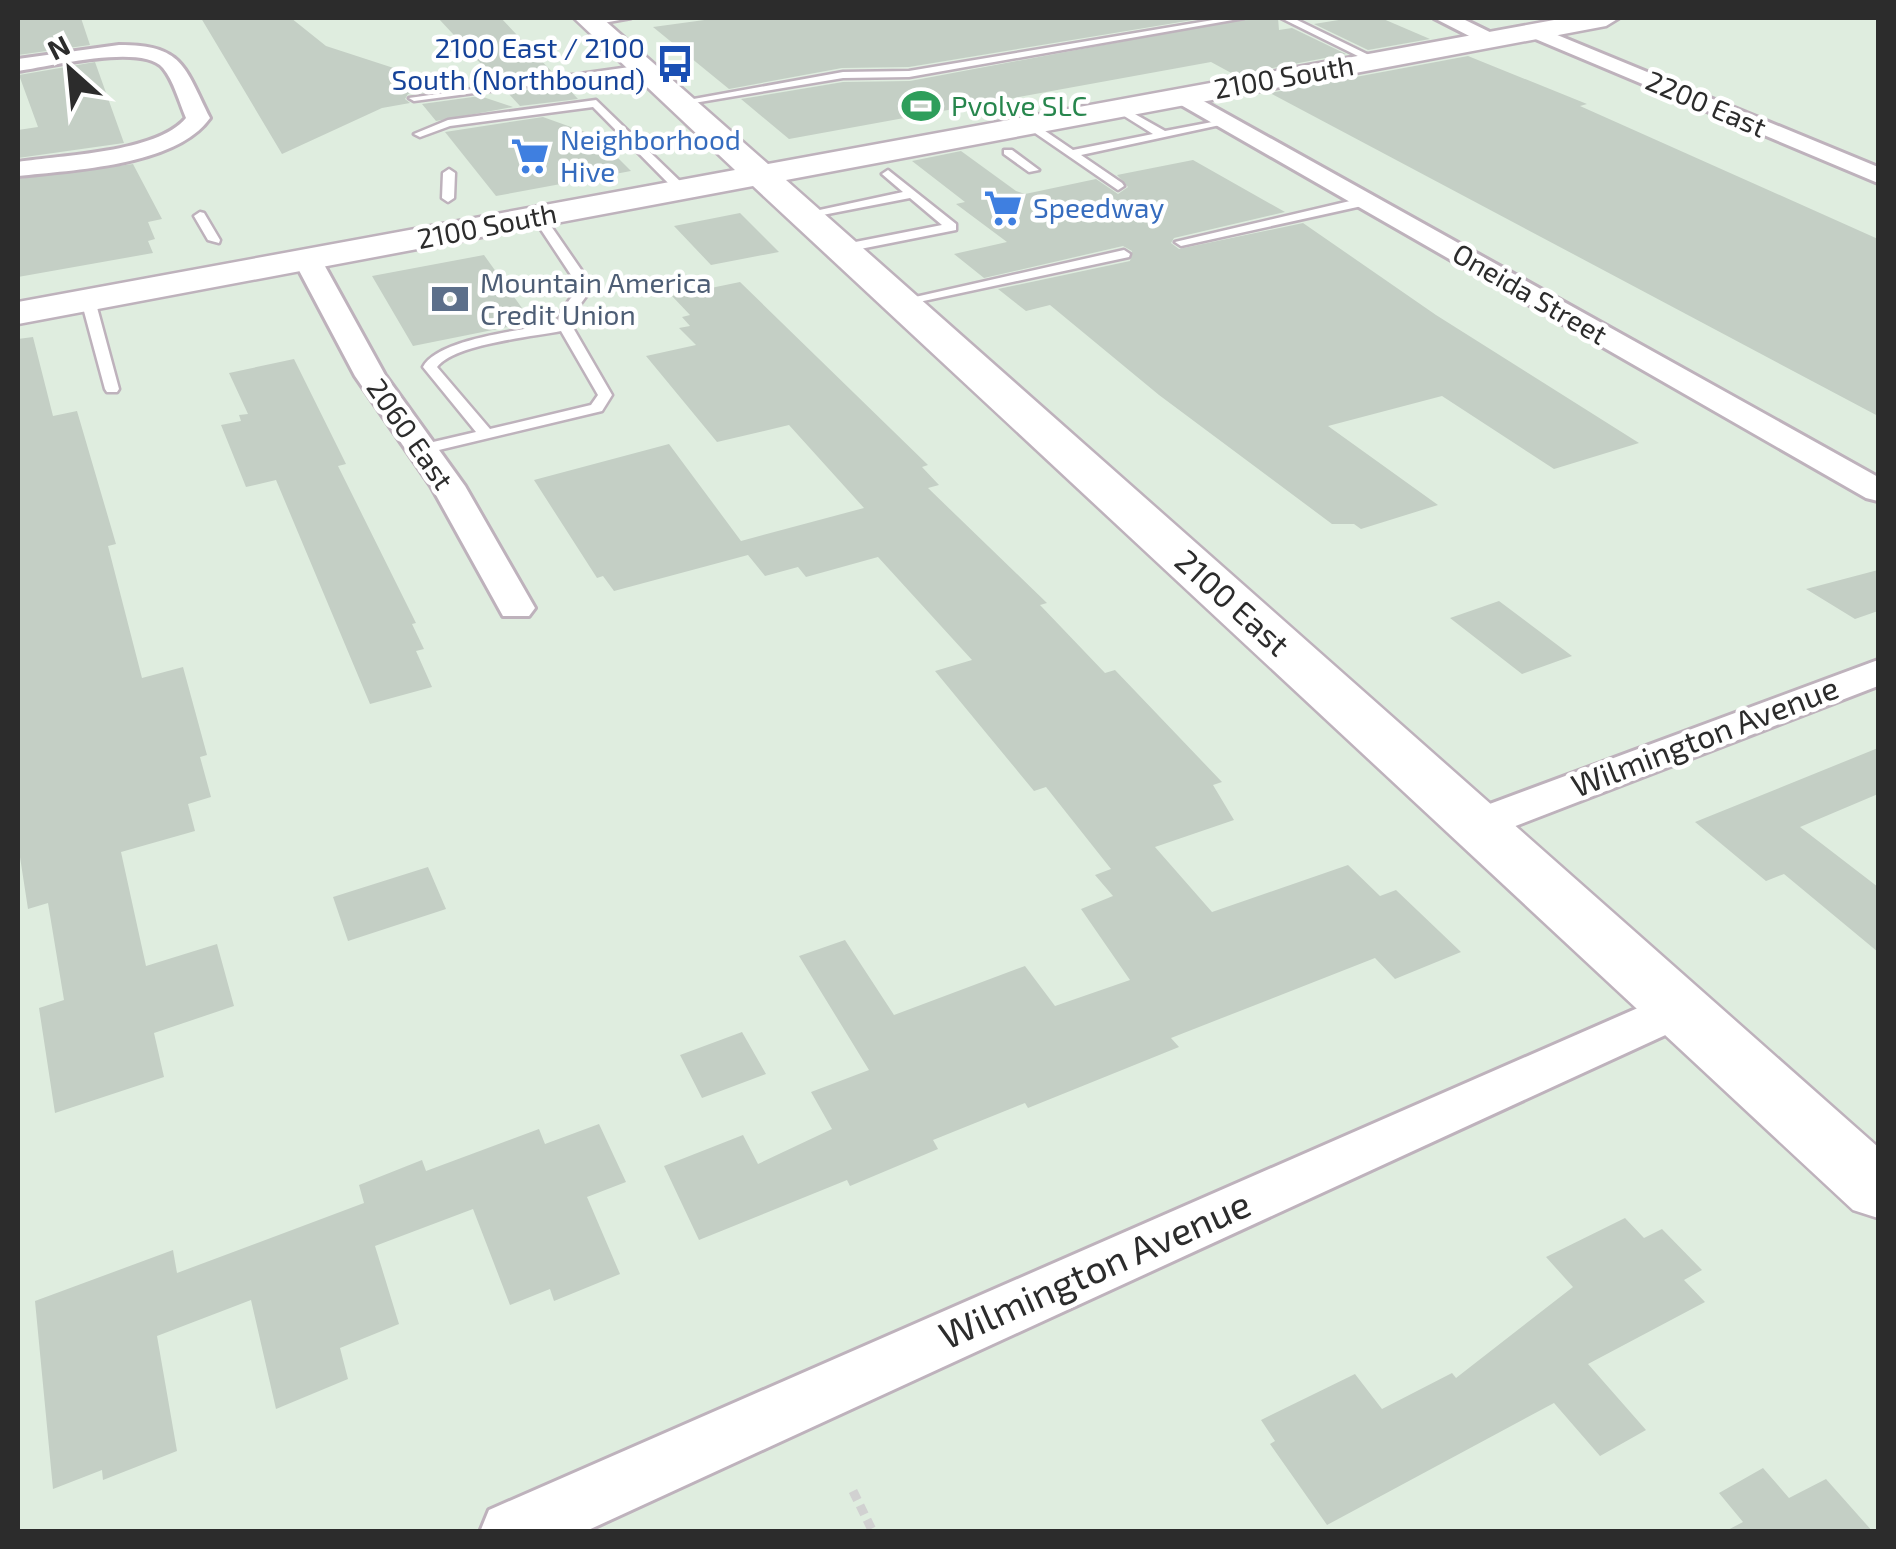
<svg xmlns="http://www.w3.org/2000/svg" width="1896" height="1549" font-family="'Exo 2',sans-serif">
  <rect width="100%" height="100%" fill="#dfeddf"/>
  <path fill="#c4cfc5" d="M18,18H81L90,45L18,55Z
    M201,18H291L326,46L455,88L408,94L405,99L410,103L382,108L282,154Z
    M438,18H501L554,74L498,82Z
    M719,18H1205L909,67L842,68L729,89L653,27Z
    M1248,18H1278L1279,30L1292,28L1346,54L1235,75L1211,62L789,139L741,99L843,82L910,81Z
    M1351,18H1381L1430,39L1368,50L1314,24Z
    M1468,56L1587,104L1580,106L1878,239V416L1270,93Z
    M95,62L124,143L18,158V130L38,127L19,75Z
    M565,85L578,99L520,106L507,92Z
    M480,96L513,107L436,121L422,104Z
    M543,117L596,136L631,171L496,196L445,132Z
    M961,151L1016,191L1025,194L1096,179L1118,194L1128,187L1117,175L1193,160L1285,212L1174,238L1171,243L1179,249L1303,223L1436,315L1639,443L1554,469L1442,396L1328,426L1438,505L1361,529L1354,524H1332L1159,395L1050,305L1026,311L998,289L1130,261L1132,251L1123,246L984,278L954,254L1007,242L956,204L965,202L912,161Z
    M133,164L162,219L148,222L155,239L148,241L153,253L18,277V179Z
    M740,213L779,252L711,265L674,226Z
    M484,255L532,322L413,346L372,276Z
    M740,282L928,465L922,467L939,485L928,488L1047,603L1040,605L1105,673L1115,670L1222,782L1213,785L1234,820L1155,847L1212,912L1348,865L1380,896L1396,890L1461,952L1395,979L1375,958L1171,1038L1179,1047L1028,1108L1025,1103L933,1140L938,1149L850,1186L847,1180L699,1240L664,1166L743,1135L758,1164L832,1129L811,1092L869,1070L799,956L845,940L894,1015L1025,966L1055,1006L1130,980L1081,909L1113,896L1095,875L1111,869L1046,787L1034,791L935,671L972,660L878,557L806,577L798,567L765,576L748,555L614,591L603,576L597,578L534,480L669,444L741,541L864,508L789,425L717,442L646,356L696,345L679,328L690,326L682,317L690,315L672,296Z
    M33,337L53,416L77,411L116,544L108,546L142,678L183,667L207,755L200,757L211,797L188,804L195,831L121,852L146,966L217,944L234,1006L154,1033L164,1077L55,1113L39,1008L64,1000L48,903L28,909L18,844V339Z
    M294,359L346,464L338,466L416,623L412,624L424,649L416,651L432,687L370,704L276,480L246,487L221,425L241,421L239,415L248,414L229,373Z
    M1878,570V611L1855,619L1806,589Z
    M1499,601L1572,656L1522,674L1450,618Z
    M1878,748V794L1800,827L1878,887V952L1784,874L1766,881L1695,822Z
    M428,867L446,909L348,941L333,897Z
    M742,1032L766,1074L702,1098L680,1055Z
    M599,1124L626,1182L587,1197L620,1274L554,1301L550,1289L510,1305L473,1209L375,1246L399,1324L340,1348L348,1379L276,1409L251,1300L157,1336L177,1451L103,1480L102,1470L53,1489L35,1301L173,1250L177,1273L364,1203L359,1185L422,1160L426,1171L539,1129L545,1144Z
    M1625,1218L1644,1238L1662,1229L1702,1270L1684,1280L1705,1302L1588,1364L1646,1430L1600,1456L1554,1403L1327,1525L1270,1444L1275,1441L1261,1420L1355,1374L1382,1409L1452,1373L1456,1378L1573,1287L1546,1257Z
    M1763,1468L1789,1498L1826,1479L1873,1532H1724L1743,1522L1719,1493Z"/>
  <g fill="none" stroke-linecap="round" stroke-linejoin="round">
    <g stroke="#beb2bc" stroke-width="5">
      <path id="lane" d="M605,18H631L592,25L587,22Z
        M1225,18H1244L909,77L843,78L682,105L677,102L843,72L909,71Z
        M1281,18H1293L1379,60L1370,62Z
        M644,65L649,68L648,70L414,101L409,98Z
        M596,100L685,186V192H677L593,107L450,126L420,137L414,134L448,120Z
        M1117,104L1165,131L1228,119L1234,122L1081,155L1122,183L1124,186L1118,190L1022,124L1032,122L1073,150L1153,134L1113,109L1112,107Z
        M1004,150H1012L1039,170L1029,172L1004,154Z
        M449,169L455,173L454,198L448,202L442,198L443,173Z
        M888,170L956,224V230L845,252L839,248L840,245L942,225L910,198L807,218L801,214L903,192L882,174Z
        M1367,197L1373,201L1371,204L1181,246L1175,242Z
        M200,212L204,213L220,240L219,243L208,240L194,216Z
        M538,212L542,213L593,287L573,314L572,326L612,395L602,411L422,454L416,452V446L476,432L423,367C438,338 526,330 558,323L559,314L579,287L532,216ZM561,331L598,395L591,405L490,429L437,367C455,344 531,337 561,331Z
        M1124,250L1130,254L1129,257L900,306L893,302Z
        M83,297L95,300L119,389L117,392H107L105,389L81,300Z"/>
    </g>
    <g stroke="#beb2bc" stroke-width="6">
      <path id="street" d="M1434,18H1461L1502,38L1499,43H1483Z
        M1533,25L1878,167V183L1526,35L1522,31Z
        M119,45C183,45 184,66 210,118C176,166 73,170 18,176V162C61,155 157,153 186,118C179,102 174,81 163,68C142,43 48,67 18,71V59Z
        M1182,89L1878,477V501L1866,498L1174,101L1171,96Z
        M307,251L321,259L385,375L465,486L535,608L529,616H503L431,486L355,376L293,259Z
        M1878,660V686L1492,835L1476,840L1460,835L1454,825L1460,815Z
        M1679,990L1696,995L1704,1008L1696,1021L584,1532H480L489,1510Z"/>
    </g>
    <g stroke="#beb2bc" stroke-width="5">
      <path id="secondary" d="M574,18H602L768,164L1565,18H1619L1606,26L786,180L1878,1147V1218L1853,1210L753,186L18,324V302L735,170Z"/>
    </g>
    <path stroke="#d1d1d1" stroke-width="9" stroke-dasharray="10 6" stroke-linecap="butt" d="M853,1491L873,1532"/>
    <use href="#lane" fill="#fff" fill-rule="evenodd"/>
    <use href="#street" fill="#fff" fill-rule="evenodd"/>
    <use href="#secondary" fill="#fff" fill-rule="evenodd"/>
  </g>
  <defs>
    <g id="bus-bare" transform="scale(3)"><path d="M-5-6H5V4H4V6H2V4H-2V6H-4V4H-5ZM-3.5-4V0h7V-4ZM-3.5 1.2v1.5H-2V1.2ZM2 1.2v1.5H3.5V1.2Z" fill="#1a4fb4" stroke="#fff" stroke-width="2.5" paint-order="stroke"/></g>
    <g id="stadium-bare" transform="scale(3)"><path d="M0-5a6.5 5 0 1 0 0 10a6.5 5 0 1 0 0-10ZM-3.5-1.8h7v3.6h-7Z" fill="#2e9e5b" stroke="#fff" stroke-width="2.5" paint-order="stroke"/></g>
    <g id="supermarket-bare" transform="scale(3)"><path d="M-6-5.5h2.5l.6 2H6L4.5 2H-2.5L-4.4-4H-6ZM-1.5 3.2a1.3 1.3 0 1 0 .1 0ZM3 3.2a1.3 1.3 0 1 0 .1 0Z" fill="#3f7fe0" stroke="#fff" stroke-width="2.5" paint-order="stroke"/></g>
    <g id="bank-bare" transform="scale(3)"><path d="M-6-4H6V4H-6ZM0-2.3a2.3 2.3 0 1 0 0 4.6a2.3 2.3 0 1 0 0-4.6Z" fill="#5c6f8a" stroke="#fff" stroke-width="2.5" paint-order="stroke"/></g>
  </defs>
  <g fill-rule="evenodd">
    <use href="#bus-bare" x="675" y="64"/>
    <use href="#stadium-bare" x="921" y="106"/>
    <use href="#supermarket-bare" x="530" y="156"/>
    <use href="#supermarket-bare" x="1003" y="208"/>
    <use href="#bank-bare" x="450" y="299"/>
  </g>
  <g text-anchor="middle" stroke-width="9" stroke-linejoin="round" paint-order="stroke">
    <g font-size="28" fill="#164399" stroke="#fff" text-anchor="end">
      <text x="645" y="58">2100 East / 2100<tspan x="645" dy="32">South (Northbound)</tspan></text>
    </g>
    <g font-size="28" fill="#2c2c2c" stroke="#fff">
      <text transform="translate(1284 77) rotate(-10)" y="10">2100 South</text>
      <text transform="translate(1706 104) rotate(23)" y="10">2200 East</text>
      <text transform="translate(487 226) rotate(-11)" y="10">2100 South</text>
      <text transform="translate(1530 294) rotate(30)" y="10">Oneida Street</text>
      <text transform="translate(410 434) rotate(55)" y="10">2060 East</text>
    </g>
    <g font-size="28" fill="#27864d" stroke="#fff" text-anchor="start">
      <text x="951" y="116">Pvolve SLC</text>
    </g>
    <g font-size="28" fill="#366cbe" stroke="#fff" text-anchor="start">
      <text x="560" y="150">Neighborhood<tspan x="560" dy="32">Hive</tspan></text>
      <text x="1033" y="218">Speedway</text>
    </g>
    <g font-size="28" fill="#4e5e75" stroke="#fff" text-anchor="start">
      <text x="480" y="293">Mountain America<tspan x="480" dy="32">Credit Union</tspan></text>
    </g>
    <g font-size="32" fill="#2c2c2c" stroke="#fff">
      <text transform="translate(1232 603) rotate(42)" y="11">2100 East</text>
      <text transform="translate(1705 737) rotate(-21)" y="11">Wilmington Avenue</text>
    </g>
    <g font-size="38" fill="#2c2c2c" stroke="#fff">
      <text transform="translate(1095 1270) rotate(-24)" y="13">Wilmington Avenue</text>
    </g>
  </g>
  <rect width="1896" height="1549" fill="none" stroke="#2c2c2c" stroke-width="40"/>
  <g transform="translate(70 70) rotate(333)" stroke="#ffffff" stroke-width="8" paint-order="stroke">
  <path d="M0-8L18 38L0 25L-18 38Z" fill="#2c2c2c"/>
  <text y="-15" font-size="28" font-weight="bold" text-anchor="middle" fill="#2c2c2c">N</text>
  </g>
</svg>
